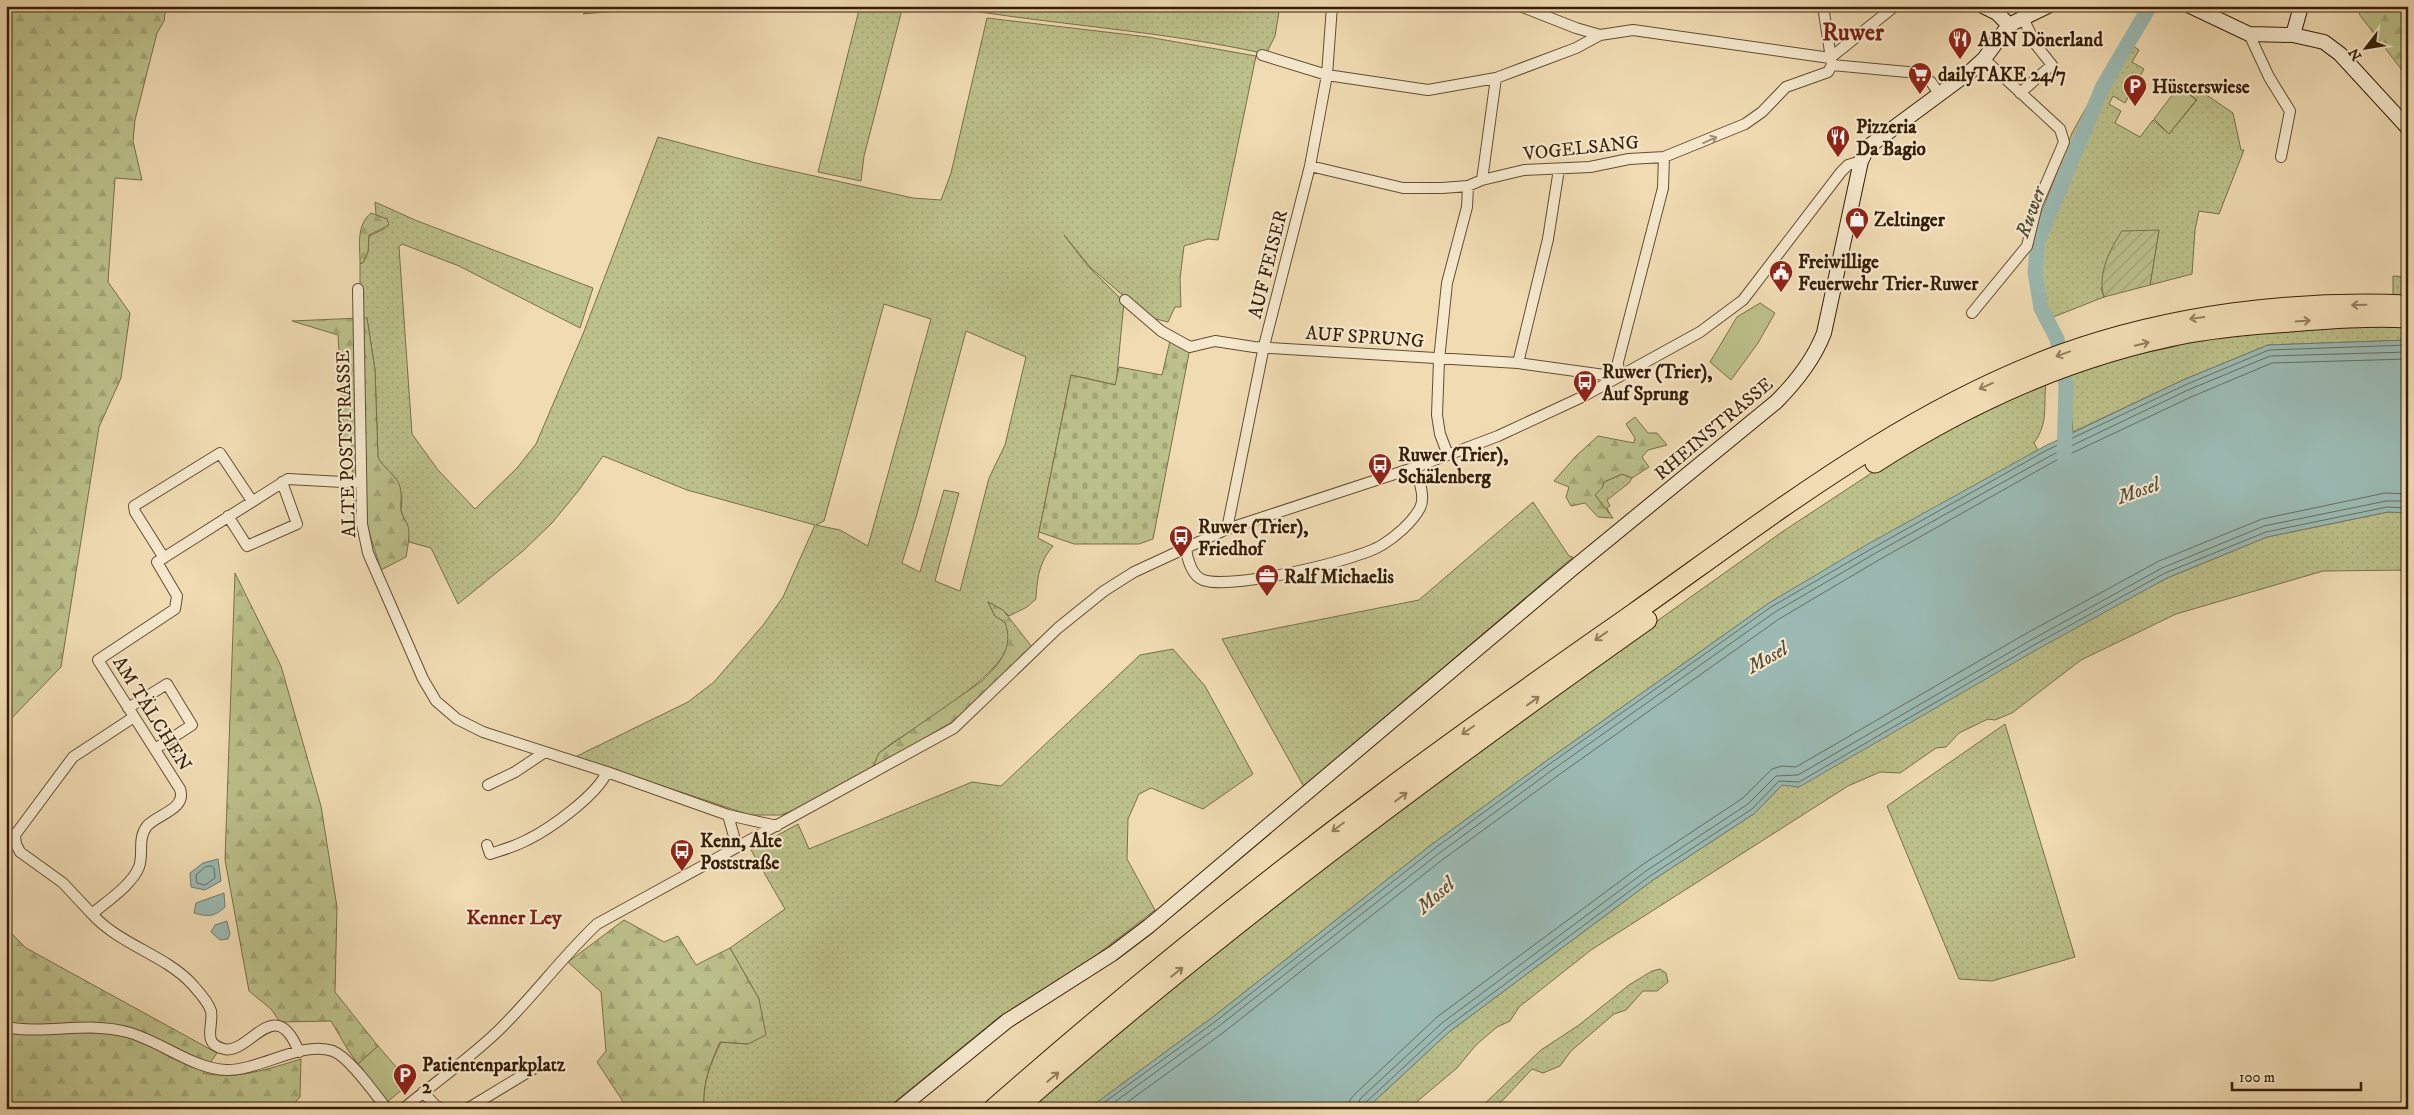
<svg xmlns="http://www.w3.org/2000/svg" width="2414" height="1115" font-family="'IM FELL DW Pica',serif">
  <defs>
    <pattern id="grass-dots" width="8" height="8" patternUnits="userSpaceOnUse" patternTransform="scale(1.25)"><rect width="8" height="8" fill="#bcc08a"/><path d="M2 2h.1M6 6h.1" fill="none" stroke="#a2a576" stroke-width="1.8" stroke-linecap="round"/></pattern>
    <pattern id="forest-firs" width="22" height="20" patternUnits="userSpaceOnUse" patternTransform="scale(1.25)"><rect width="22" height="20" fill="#bcc08a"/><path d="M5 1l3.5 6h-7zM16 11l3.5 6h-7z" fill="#a2a576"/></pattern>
    <pattern id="cemetery-stones" width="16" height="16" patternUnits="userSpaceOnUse" patternTransform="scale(1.25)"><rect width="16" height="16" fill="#bcc08a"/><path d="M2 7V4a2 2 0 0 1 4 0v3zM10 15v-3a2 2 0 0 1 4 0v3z" fill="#a2a576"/></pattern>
    <pattern id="garden-furrows" width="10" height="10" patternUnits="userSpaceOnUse" patternTransform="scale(1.25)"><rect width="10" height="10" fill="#bcc08a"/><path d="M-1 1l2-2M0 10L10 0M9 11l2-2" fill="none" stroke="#a2a576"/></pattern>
  </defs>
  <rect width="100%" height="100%" fill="#f0dbb2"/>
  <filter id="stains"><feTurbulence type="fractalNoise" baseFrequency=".004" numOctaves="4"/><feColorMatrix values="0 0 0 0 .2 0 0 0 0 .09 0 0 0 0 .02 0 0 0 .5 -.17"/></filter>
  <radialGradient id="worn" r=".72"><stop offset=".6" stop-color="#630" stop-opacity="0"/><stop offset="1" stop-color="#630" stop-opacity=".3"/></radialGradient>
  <path fill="url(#grass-dots)" stroke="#796f48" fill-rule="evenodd" d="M598,6H676L583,14Z
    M860,6H903L864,156L861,181L818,172Z
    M943,6H1280L1275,36L1266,54C1160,30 1051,25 943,6Z
    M987,18L1148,37L1256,56L1218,240L1208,239L1184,246L1180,279L1181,307H1175L1168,322L1156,319L1154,322L1091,268L1064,235L1087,265L1124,302L1116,385L1071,375L1039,532L1038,538L1053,546C1039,562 1037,579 1036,599L1027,607L1009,616L1003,610L988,602L995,616L1005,622C1007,626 1009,632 1010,637C1010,672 916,726 888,746L879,753L872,769L802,807L781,815H750L575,757L688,702L714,682L764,624L783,597L815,525L687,490L603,456L579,490L552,523L523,551L458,604L431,548L409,542L407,524L401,512L402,496L389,471L381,465L378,457L375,370L367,319L360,318V263H363L368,252L369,236L384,229L387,219L376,215L375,202L415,220L593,288L580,328L459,266L402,244L399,247L412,434L438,470L475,509L517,468L536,444L583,334L658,137L756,163L913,198L941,200L951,173ZM884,304L931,319L868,546L840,530L816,525L824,521ZM966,331L1026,357L1005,445L989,478L960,591L935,581L959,493L944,490L920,572L902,563L917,514Z
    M2124,40L2139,50L2132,62L2144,69L2125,103L2113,96L2109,104L2121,111L2115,123L2140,137L2153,120L2169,134L2197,100L2182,88L2186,81L2233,113L2241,150H2244L2219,214L2199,211L2195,230L2192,274L2150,285L2159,230L2101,288L2104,297L2043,321L2033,298L2031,272L2041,214L2072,133Z
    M2393,276L2408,277V297H2393Z
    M2408,325V340L2268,345L2183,380L2073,432L2068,375L2100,362L2173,347L2192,340L2255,331Z
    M2046,383C2043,407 2049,422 2034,443L2038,450L1769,603L1549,759L1431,845L1213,1017L1088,1109H1024L1292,887L1615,651L1782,532L1908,449Z
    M1622,474L1632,478L1629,483L1607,500L1610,506L1607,508L1611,516L1595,495L1602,488L1604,482Z
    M1533,502L1569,556L1573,557L1304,787L1222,639L1419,600Z
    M2388,512L2408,513V570L2323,571L2176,614L2081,660L2012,713L1995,720L1988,719L1959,733L1946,747L1936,748L1900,773L1880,772L1848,786L1591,950L1519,1007L1510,1021L1497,1027L1476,1045L1457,1068L1408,1109H1366L1449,1032L1653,880L1755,813L1782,785L2167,578L2267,537Z
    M1173,649L1205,686L1253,774L1203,809L1151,788L1139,794L1128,819L1127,859L1155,910L1082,966L999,1017L886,1109H704C702,1084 710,1064 721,1042L748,1044L759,999L730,948L785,909L751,850L798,824L809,849L972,782L1001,786L1140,655Z
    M2005,724L2075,957L1992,981L1959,979L1887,806Z
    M1660,969L1666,973L1668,982L1657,991H1643L1626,1010L1614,1014L1571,1051L1560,1066L1543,1073L1532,1069L1504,1099L1491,1109H1479L1541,1050L1579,1025L1629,985L1652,971Z"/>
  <path fill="url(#forest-firs)" stroke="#796f48" d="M6,6H166L164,21L157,33L135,120L133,141L142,180L115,178L108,282L130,313L121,378L99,427L61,667L6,724Z
    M2361,6H2408V78L2359,14Z
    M371,213L387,219L389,225L369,235L368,252L363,263H360C360,244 356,226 371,213Z
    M360,318H367L375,370L378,457C383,468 394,473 399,484C403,494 400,502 401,511C402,516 406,521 408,526C410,536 408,546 406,557L381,570L365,519L354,513L351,441L344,440L338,335L292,321Z
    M1635,417L1648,433H1657L1667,445L1648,450L1642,457L1649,467L1632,478L1622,474L1604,482L1602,488L1595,495L1613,518L1598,517L1585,503L1571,506L1566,497L1569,487L1554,481L1576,456L1598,436L1634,443L1635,438L1626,424Z
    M235,573L281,666L321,806L337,907L335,992L378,1046L358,1064L348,1050L331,1021L280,1022L271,1009L249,991L225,860Z
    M988,602L1003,610L1032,647L957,719L872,769L879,753L982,681C1000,663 1014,648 1005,622L995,616Z
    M624,920L664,942L678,936L696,965L730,948L759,999L766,1035L748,1044L720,1042C710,1064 702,1084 704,1109H628L597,1062L606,1051L601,992L568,962Z
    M6,928L26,948L217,1053L203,1073C238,1080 268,1069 301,1059L300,1097L289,1109H6Z"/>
  <path fill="url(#cemetery-stones)" stroke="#796f48" d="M1170,341L1190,348L1153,539L1139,544H1074L1039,532L1071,375L1115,385L1119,367L1162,375Z"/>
  <path fill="#bcc08a" stroke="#796f48" d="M2179,86L2196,100L2169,134L2154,119Z
    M1760,303L1775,313L1758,343L1731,380L1710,362L1737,317Z
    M378,1046L410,1083L386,1103L361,1073L364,1070L358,1064Z"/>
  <path fill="url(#garden-furrows)" stroke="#796f48" d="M2159,230L2150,285L2104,297C2097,274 2110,249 2122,231Z"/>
  <path fill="#9bbab3" stroke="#737c6e" d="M2408,340V513L2388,512L2267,537L2167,578L2036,650L1799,787L1782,785L1755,813L1653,880L1449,1032L1366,1109H1088L1213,1017L1431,845L1549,759L1769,603L1868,544L2045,446L2183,380L2268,345Z
    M218,859L221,881L205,890L191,887L190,873L203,863Z
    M224,893L225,907C214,917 208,917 194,913L196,903Z
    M227,921L230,934L228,939L220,940L211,932L215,925Z"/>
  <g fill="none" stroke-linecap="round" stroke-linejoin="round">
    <path stroke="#686c5d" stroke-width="1" d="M212,866L214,868L215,878L205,885L197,883L196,875L205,867Z
      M1095,1109L1216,1021L1434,849L1551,763L1771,607L1871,549L2047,450L2185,385L2269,350L2408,345
      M1105,1109L1219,1026L1438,854L1555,768L1775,612L1874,554L2050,456L2188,390L2270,356L2408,352
      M1118,1109L1224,1032L1442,860L1560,774L1779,619L1877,561L2053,462L2191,397L2272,363L2408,359
      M1349,1109L1350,1100L1355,1094L1437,1017L1642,865L1743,798L1772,769L1782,766L1796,767L2027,633L2159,561L2262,519L2385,493L2408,494
      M1357,1109L1360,1099L1442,1023L1646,871L1748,804L1776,776L1798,775L2031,640L2162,568L2264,526L2386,501H2408
      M1363,1109L1365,1103L1446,1028L1650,876L1752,809L1779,781L1799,782L2034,645L2165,573L2266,532L2387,507L2408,508"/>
    <path stroke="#9bbab3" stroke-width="15" d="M2064,457L2066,384L2057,339L2041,308L2035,272L2038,240L2103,86L2150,6"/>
    <g stroke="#644d32" stroke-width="12">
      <path id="street" d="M1520,6L1576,28L1600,35
        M1823,6L1832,65L1918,73L1931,82L1940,95
        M2249,34L2269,77L2290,111L2281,157
        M1262,55L1327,75L1428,90L1496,78L1576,48L1600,35L1633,30L1830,58
        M1830,58L1895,6
        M2020,93L2052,65L2036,45L2023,18
        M1310,166L1403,188H1442L1468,186L1482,180L1524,170L1590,167L1629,159L1664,157L1745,124L1762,112L1786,87L1828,72L1832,65
        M1482,180L1496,78
        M358,289L362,524L368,553L423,679L436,701L457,719L483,732L607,772L728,815L777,826
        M1125,300L1161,331L1190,347L1215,341L1254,347L1518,363L1619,377L1618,362L1663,188L1664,157
        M1972,313L2027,246L2037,205L2064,142L2060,129L1984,59
        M1518,363L1548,239L1559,169
        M1448,455L1440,434L1437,415L1439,360L1447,283L1467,207L1468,186
        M228,516L247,546L297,524L282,482
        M1227,529L1264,346L1310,166L1327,75L1332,6
        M1186,548C1187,559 1192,576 1203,580C1231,590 1356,561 1382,545C1395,537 1412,523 1420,508C1426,497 1418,479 1416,467
        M164,558L135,512L134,506L220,453L252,501
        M128,708L167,684L192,725L155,749
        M488,785L515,772L545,752
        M728,815L737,847
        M487,845L490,854C502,850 516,846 527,840C550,829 597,795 607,772
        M92,914L63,883L20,852L16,844L15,835L73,757L134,717
        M6,1027C46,1035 87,1021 127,1032C159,1040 193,1069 226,1070C259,1071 302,1040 333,1051C350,1058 375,1094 387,1109
        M299,1052C275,991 250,1055 224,1049C201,1044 214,1025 211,1011C208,1001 198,991 191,983C163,954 120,945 92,914C107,901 131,886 139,867C144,853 137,839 147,826C158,814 187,809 180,789L98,660L175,609L177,596L157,562L288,479L361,483
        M423,1092L435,1105L443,1109
        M403,1109C434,1083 469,1059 498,1031C533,997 562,957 597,924L954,728L1058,628L1104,591L1134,572L1227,529L1416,467L1498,436L1582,397L1700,332L1743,300L1841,172L1848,165L1861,161
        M467,1109L533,1069"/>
    </g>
    <g stroke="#361e07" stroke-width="16">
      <path id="secondary" d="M1983,6L1997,13L2009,25
        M2190,6L2249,34L2293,35L2324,42L2340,54L2408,128
        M2293,35L2301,6
        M899,1109L1007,1021L1112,954L1149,926L1572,569L1776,402C1796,382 1814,359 1824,333L1861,161L1868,147L1972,70L1984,59L2009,25L2048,6"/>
    </g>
    <g stroke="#361e07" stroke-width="21">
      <path id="highway" d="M1875,463C1971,401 2077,354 2189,333C2222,327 2257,324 2290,322C2329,319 2369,316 2408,318
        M993,1109C1119,998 1249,893 1383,793C1465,731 1550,672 1634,613C1770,517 1904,411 2062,354C2171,315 2292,300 2408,305
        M1016,1109C1216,933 1429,774 1647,620"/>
    </g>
    <use href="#street" stroke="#f5e8cd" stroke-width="10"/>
    <use href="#secondary" stroke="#f5e8cd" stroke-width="14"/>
    <use href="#highway" stroke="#f0dbb2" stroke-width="19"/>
  </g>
  <defs><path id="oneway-shaft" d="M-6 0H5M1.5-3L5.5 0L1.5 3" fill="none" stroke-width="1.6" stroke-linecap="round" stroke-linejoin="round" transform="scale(1.25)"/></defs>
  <use stroke="#9f8d74" href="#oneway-shaft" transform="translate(1710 140) rotate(-24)"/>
  <g stroke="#937c5c">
    <use href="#oneway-shaft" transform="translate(2359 305) rotate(179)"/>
    <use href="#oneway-shaft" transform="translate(2197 318) rotate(172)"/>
    <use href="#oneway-shaft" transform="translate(2303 321) rotate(-4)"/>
    <use href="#oneway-shaft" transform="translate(2142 344) rotate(-14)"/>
    <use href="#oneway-shaft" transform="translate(2063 354) rotate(160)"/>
    <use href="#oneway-shaft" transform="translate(1986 386) rotate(156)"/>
    <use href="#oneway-shaft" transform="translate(1601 636) rotate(145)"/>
    <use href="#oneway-shaft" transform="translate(1533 701) rotate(-36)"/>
    <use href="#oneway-shaft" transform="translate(1468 730) rotate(145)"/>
    <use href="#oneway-shaft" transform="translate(1401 797) rotate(-37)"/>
    <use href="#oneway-shaft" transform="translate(1338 827) rotate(143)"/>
    <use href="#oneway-shaft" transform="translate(1177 972) rotate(-39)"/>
    <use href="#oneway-shaft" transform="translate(1053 1077) rotate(-40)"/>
  </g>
  <defs>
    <g id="restaurant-pin" transform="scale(1.25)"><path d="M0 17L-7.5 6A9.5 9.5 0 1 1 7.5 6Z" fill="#8f2418" stroke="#f5e8cd"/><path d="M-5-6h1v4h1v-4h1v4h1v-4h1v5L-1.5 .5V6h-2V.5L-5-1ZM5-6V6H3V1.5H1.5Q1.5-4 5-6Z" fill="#fff"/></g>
    <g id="supermarket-pin" transform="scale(1.25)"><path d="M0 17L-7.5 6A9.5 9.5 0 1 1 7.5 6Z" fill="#8f2418" stroke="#f5e8cd"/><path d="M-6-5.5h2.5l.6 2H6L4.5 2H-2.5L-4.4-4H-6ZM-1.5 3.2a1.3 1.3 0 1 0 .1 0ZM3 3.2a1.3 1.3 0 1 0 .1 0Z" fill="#fff"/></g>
    <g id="parking-pin" transform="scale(1.25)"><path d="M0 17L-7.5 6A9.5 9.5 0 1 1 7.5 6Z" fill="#8f2418" stroke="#f5e8cd"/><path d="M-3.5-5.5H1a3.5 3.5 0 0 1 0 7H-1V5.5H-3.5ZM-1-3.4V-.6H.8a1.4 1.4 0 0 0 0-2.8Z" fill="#fff"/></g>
    <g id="shop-pin" transform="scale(1.25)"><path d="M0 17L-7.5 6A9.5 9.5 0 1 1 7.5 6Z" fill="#8f2418" stroke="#f5e8cd"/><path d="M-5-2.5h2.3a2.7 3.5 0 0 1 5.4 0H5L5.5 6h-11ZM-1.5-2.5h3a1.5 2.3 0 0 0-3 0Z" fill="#fff"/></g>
    <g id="civic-pin" transform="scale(1.25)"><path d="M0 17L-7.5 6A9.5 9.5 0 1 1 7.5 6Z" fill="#8f2418" stroke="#f5e8cd"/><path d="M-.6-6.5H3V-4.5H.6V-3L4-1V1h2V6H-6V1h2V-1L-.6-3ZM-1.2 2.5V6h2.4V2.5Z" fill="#fff"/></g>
    <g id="bus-pin" transform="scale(1.25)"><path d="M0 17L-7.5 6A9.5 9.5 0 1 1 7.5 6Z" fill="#8f2418" stroke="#f5e8cd"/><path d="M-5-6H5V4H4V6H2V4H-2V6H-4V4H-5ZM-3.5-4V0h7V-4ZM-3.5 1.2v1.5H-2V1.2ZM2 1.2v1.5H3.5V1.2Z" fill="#fff"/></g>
    <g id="office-pin" transform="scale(1.25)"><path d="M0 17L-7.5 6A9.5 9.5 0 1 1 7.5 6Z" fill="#8f2418" stroke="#f5e8cd"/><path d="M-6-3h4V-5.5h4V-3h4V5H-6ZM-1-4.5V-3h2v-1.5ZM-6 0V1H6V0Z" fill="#fff"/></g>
  </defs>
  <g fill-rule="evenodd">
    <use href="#restaurant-pin" x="1960" y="39"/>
    <use href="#supermarket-pin" x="1920" y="74"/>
    <use href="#parking-pin" x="2135" y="86"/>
    <use href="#restaurant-pin" x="1838" y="137"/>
    <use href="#shop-pin" x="1857" y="219"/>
    <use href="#civic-pin" x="1781" y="272"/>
    <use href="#bus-pin" x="1585" y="382"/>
    <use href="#bus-pin" x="1380" y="465"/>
    <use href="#bus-pin" x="1181" y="537"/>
    <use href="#office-pin" x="1267" y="576"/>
    <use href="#bus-pin" x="682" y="851"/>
    <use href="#parking-pin" x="405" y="1075"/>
  </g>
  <g text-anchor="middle" stroke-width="4.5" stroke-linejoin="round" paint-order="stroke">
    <g font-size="19" font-weight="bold" fill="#361e07" stroke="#f5e8cd" text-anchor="start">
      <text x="1978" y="46">ABN Dönerland</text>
      <text x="1938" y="81">dailyTAKE 24/7</text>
      <text x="2152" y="93">Hüsterswiese</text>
      <text x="1856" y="133">Pizzeria<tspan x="1856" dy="22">Da Bagio</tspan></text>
      <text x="1874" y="226">Zeltinger</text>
      <text x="1798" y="268">Freiwillige<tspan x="1798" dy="22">Feuerwehr Trier-Ruwer</tspan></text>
      <text x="1602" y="378">Ruwer (Trier),<tspan x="1602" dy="22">Auf Sprung</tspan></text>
      <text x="1398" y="461">Ruwer (Trier),<tspan x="1398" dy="22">Schälenberg</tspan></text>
      <text x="1198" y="533">Ruwer (Trier),<tspan x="1198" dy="22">Friedhof</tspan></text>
      <text x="1284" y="583">Ralf Michaelis</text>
      <text x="700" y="847">Kenn, Alte<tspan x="700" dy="22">Poststraße</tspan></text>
      <text x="422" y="1071">Patientenparkplatz<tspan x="422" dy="22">2</tspan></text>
    </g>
    <g font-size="19" fill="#361e07" stroke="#f5e8cd">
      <text transform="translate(1581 147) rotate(-6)" y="7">VOGELSANG</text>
      <text transform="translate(1267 264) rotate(-76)" y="7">AUF FEISER</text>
      <text transform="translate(1365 336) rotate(4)" y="7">AUF SPRUNG</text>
      <text transform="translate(1713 428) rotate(-40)" y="7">RHEINSTRASSE</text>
      <text transform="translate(345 444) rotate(-92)" y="7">ALTE POSTSTRASSE</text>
      <text transform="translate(153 713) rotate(58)" y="7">AM TÄLCHEN</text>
    </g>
    <g font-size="20" font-style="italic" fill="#544d3b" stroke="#f5e8cd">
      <text transform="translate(2030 212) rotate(-70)" y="7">Ruwer</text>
      <text transform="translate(2138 490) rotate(-20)" y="7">Mosel</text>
      <text transform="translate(1767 657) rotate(-30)" y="7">Mosel</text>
      <text transform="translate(1435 895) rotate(-42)" y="7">Mosel</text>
    </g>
    <g font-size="20" font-weight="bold" fill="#7a1f14" stroke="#f5e8cd">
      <text x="514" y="924">Kenner Ley</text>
    </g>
    <g font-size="24" font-weight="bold" fill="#7a1f14" stroke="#f5e8cd">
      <text x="1853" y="40">Ruwer</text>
    </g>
  </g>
  <rect width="2414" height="1115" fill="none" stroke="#f0dbb2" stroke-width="25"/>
  <rect x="8" y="8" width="2399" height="1100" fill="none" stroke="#361e07" stroke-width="2.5"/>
  <rect x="12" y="12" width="2389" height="1090" fill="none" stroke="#361e07"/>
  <g transform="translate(2366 48) rotate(239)" stroke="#f5e8cd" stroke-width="4" paint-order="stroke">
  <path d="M0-4L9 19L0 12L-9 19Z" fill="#361e07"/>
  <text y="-8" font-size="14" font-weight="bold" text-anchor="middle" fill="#361e07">N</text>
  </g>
  <path d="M2232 1082v8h129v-8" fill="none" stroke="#361e07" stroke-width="2.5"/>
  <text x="2239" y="1082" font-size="15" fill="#361e07" stroke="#f5e8cd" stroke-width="4" paint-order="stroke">100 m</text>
  <rect width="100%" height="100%" filter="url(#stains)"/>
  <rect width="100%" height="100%" fill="url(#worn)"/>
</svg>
